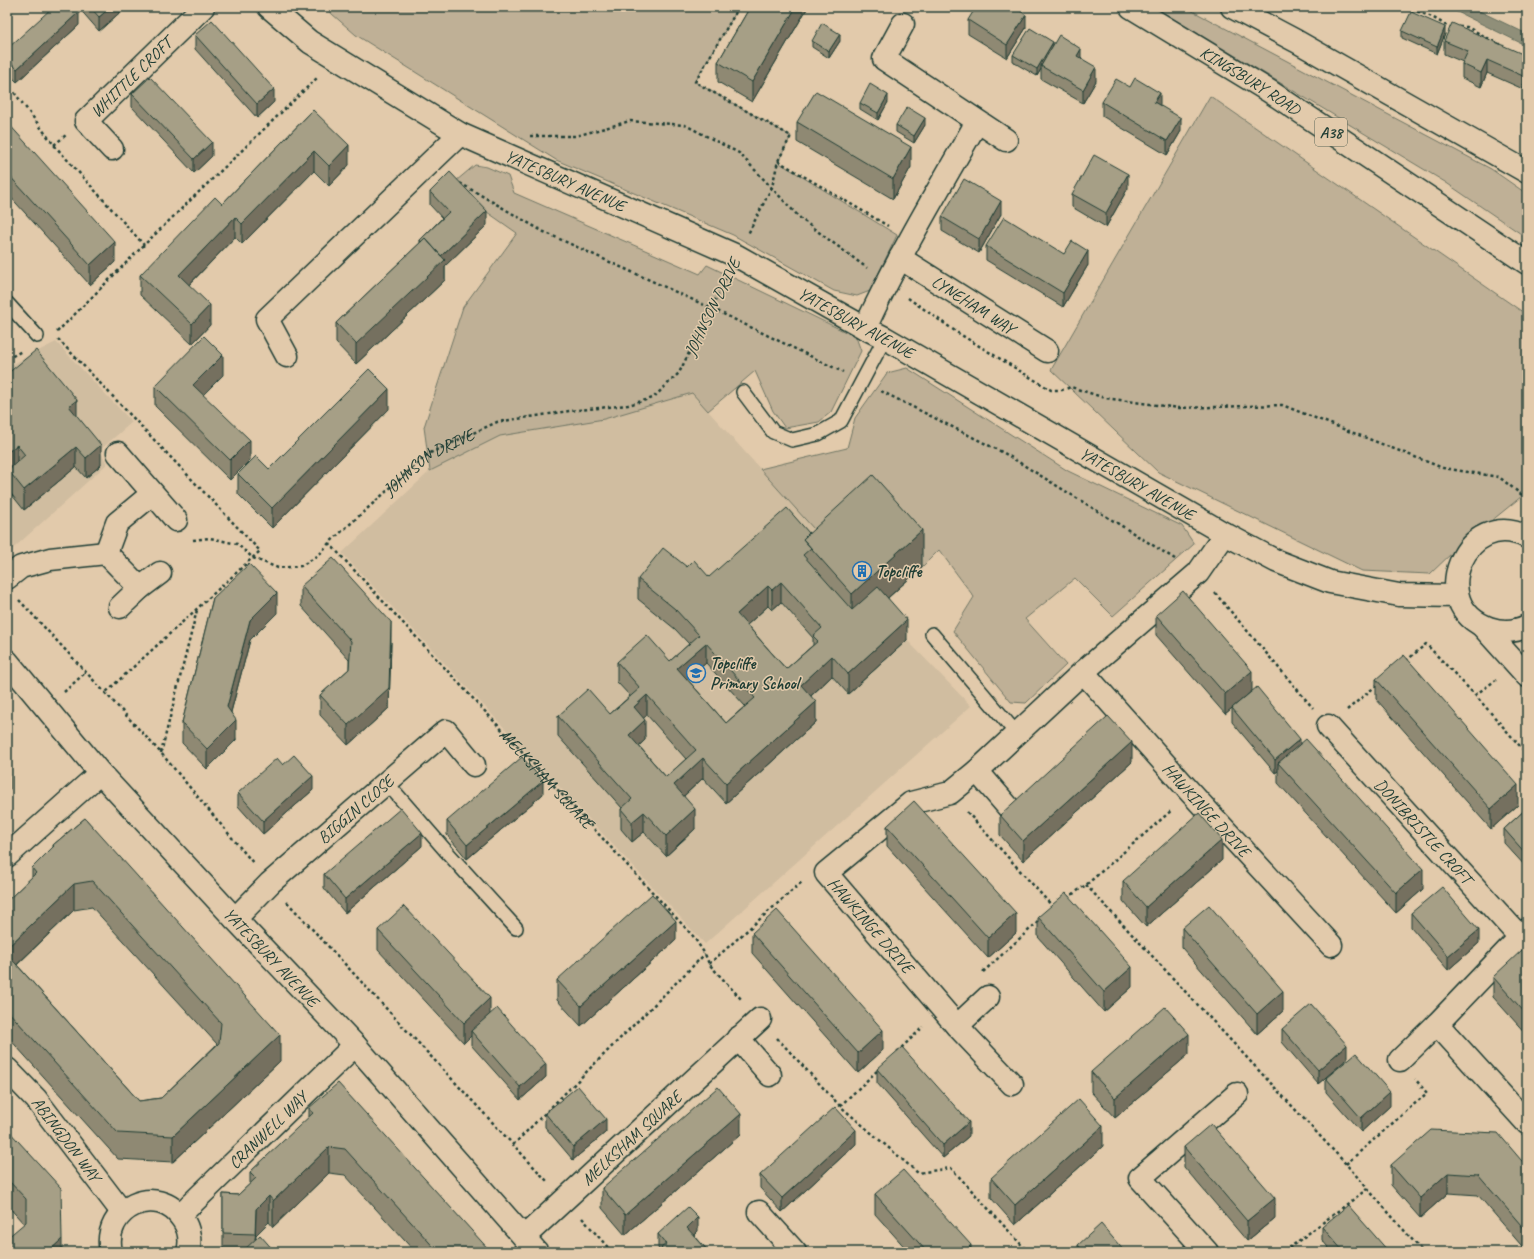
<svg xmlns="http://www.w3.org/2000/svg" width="1534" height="1259" font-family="Caveat,sans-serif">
  <rect width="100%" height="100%" fill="#e2caab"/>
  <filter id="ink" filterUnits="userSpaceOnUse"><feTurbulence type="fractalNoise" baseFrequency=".025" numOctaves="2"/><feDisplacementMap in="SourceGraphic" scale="8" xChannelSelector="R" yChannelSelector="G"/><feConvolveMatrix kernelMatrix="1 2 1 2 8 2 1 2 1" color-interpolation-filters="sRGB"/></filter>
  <g filter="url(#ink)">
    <path fill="#d0bda0" d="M56,342L132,422L100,450L107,464L7,554V367Z
      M692,393L832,549L878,607L907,640L971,706L705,944L342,553L430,471L500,436L604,419Z"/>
    <path fill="#bfb096" stroke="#6f7665" d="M324,7H739L695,82L791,136L778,162L897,235L870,291L857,296L834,291L733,235L556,160L356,35Z
      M1154,7H1185L1491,169L1527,194V238L1445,182Z
      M1210,96L1527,315V492L1453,552L1430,574L1362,571L1158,472L1051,370Z
      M475,165L487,167L508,176L514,193L700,274L707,265L856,337L861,351L831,412L819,422L785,428L773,411L755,371L708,411L692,393L604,419L500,436L430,471L424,427L463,307L517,233L450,186Z
      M907,368L1068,471L1182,526L1194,544L1113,616L1075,578L1025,619L1066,665L1026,703L1011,702L953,631L974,597L939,550L922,567L873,512L832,549L760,469L847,448L855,418L887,373Z"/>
    <path fill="#908f79" stroke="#636e5d" d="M1447,7H1471L1527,34V46Z"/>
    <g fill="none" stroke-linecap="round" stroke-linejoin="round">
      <g stroke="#1f3d34" stroke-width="16">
        <path id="service" d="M7,303L37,336
          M743,392L773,432L792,440L818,434L841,421L885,338
          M932,634L1017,734
          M386,782L446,851L516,928"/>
      </g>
      <g stroke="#1f3d34" stroke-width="25">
        <g id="minor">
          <path d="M903,24L884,59L1006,140"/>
          <path id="s3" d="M112,149L86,121L203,7"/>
          <path id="s4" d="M900,258L1047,351"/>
          <path d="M865,328C898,257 938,190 977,122"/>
          <path d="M287,356L267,319L460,134"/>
          <path d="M118,453L176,520"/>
          <path d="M7,578L21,567L50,559L106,553"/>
          <path d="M140,588L106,553L117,523L152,494"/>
          <path d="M120,607L140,588L160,573"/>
          <path id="s5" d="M1083,672L1191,793L1331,945"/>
          <path id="s6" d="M1328,726L1519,936"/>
          <path d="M977,771L1009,808"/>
          <path d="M7,856L100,773"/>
          <path id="s7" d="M235,919L270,883L446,731L474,765"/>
          <path d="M1527,930L1437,1024L1527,1123"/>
          <path d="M957,1026L988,997"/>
          <path d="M738,1038L770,1075"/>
          <path d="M1400,1060L1437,1024"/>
          <path id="s8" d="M7,1069L36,1099L122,1212"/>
          <path d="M1012,1084L957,1026L826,873L911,803L950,793L977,771L1083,672L1198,573L1225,534"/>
          <path d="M759,1212L795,1252"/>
          <path id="s9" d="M180,1215L355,1045"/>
          <path id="s10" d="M524,1237L760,1019"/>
          <path d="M111,1252C101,1208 158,1181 183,1220C189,1229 191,1241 188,1252"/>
          <path d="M1207,1252L1140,1178L1237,1094"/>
        </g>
      </g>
      <g stroke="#1f3d34" stroke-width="25">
        <g id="tertiary">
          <path id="s11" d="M269,7L310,42L460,134L737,256L865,328L885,338L1225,534L1276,561L1330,582L1399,595L1457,596"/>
          <path d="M1527,537C1466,506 1424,605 1489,628C1501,632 1515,632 1527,626"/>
          <path d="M1482,626L1527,676"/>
          <path id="s12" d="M7,661L100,773L235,919L355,1045L537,1252"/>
        </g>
      </g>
      <g stroke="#1f3d34" stroke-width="25">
        <g id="trunk">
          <path id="s13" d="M1131,7L1269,91L1527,263"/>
          <path d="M1232,7L1296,41L1527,172"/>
        </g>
      </g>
      <g stroke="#1f3d34" stroke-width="2.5" stroke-dasharray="3 3" stroke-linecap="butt">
        <path d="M739,7L695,82L791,136L778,161L772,187L748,234"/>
        <path d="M1406,7L1432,17L1449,27H1452"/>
        <path d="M1459,27H1467L1503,46"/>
        <path d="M7,83L54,145L144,245"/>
        <path d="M530,136H576L630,121L685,125L739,153L801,219L867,268"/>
        <path d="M54,145L66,135"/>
        <path d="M778,161L888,226"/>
        <path d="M460,183L544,232L711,308L843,372"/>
        <path d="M908,298L958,333L1051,390H1062L1071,387L1105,398L1179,408L1282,405L1443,468L1499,477L1527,499"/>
        <path d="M57,332L144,245L318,77"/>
        <path d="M58,339L260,551L105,693"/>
        <path d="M7,359L22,351"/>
        <path d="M881,391L1004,453L1175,559"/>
        <path id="s1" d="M193,540L210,538L237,544L253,558L278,568L301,566L319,555L329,543L428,454L497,422L569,411L628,405L653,398L679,373L726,278"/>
        <path id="s2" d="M329,543L693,936L705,954L709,964L742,1000"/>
        <path d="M1215,593L1313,708"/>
        <path d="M19,600L161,753L254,864"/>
        <path d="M1406,661L1426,644L1475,695L1527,754"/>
        <path d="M64,692L86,672"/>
        <path d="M1475,695L1496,680"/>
        <path d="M1347,710L1377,685"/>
        <path d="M161,753L197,610"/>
        <path d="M967,812L1053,907"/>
        <path d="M1086,885L1346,1164L1423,1252"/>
        <path d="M1067,898L1086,885L1172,810"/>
        <path d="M287,902L547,1181"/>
        <path d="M709,964L803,881"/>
        <path d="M983,972L1040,920"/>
        <path d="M777,1038L840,1106L918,1173L951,1168L1028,1252"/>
        <path d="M897,1052L923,1027"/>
        <path d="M840,1106L879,1069"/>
        <path d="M513,1145L705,954"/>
        <path d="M1346,1164L1427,1093L1415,1079"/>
        <path d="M582,1218L612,1252"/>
        <path d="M1284,1252L1367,1189"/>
      </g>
      <use href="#service" stroke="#e2caab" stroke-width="13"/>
      <use href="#minor" stroke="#e2caab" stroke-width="22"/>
      <use href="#tertiary" stroke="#e2caab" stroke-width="22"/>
      <use href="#trunk" stroke="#e2caab" stroke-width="22"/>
    </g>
    <path fill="#8f8973" stroke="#1f3d34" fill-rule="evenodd" d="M78,7H126L99,31Z
      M750,7H808L752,102L718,82V62Z
      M968,20L1026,28L1007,58L968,34Z
      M79,25L17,82L7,72V49Z
      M1402,31L1445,34L1437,54L1402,38Z
      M195,35L274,102L257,118L195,49Z
      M812,41H840L829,58L812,47Z
      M1444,41L1527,56L1523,89L1487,73L1481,87L1462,78V64L1463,62L1444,54Z
      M1053,45L1081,58L1096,81L1083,103L1041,79V69L1037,76L1013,62V55Z
      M132,94L212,156L194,173L132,107Z
      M888,102L878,120L860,109V103Z
      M1102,102L1160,105L1181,131L1167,155L1102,116Z
      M313,110L349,165L329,186L314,171L242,244L235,237L189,285L210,325L192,344L140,295V275L222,204Z
      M7,122L115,262L90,285L7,193Z
      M797,122L911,167L893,199L797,142Z
      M896,125H925L914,143L896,132Z
      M1128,188L1106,227L1072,207V194Z
      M430,192L487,225L445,266V280L356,364L336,343V323L420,243V240L442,218L430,205Z
      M1001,214L979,253L942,231V217Z
      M986,246L1064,254L1088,265L1063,307L986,260Z
      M7,374L77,417L101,465L86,478L76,467L24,510L8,490V472L7,471Z
      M223,375L203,395L250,460L230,480L155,406V386Z
      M389,409L272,528L238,494V474L269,469Z
      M809,533L922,567L888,598L907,640L848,694L832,676L811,696L816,722L726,803L703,778L684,796L695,829L666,856L644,832L632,842L621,829V809L622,808L558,736V716L610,714L630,696L617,682V662L670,661L689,644L675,629L638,599V579L687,567L709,577ZM781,602L813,638V645L786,669L747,625L768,606L772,610ZM706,663L745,706L726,723L687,679ZM647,715L686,759L666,777L639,746L645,740L643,718Z
      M301,586L391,642L389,708L348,745L320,715V695L349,669V660L301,606Z
      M213,598L277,613L250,640L231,712L236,740L207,769L182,743V723Z
      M1156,615L1252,691L1237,704L1300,744L1423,889L1396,913L1278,783V771L1275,773L1232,722V708L1225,714L1156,635Z
      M1376,679L1518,805L1491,829L1376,699Z
      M1132,762L1023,861L1000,835V815Z
      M283,765L313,790L263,834L238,806V793Z
      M543,794L467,859L447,835V821Z
      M1527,808V868L1504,843V829Z
      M85,818L280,1061L173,1162L118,1159L7,1036V901L32,877V868L53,847V845ZM92,907L217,1044L161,1098L139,1101L17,965L74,910Z
      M887,826L1016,933L988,958L887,846Z
      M422,846L345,913L324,888V874Z
      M1222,860L1146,927L1123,901V881Z
      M1411,913L1479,943L1448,970L1411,927Z
      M1038,917L1132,987L1104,1012L1038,937Z
      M1182,928L1283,1011L1257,1034L1182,948Z
      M378,930L490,1014L546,1077L520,1100L471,1045V1036L464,1043L378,950Z
      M752,933L883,1050L858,1073L752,953Z
      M676,940L581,1026L557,1000V980Z
      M1527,955V1035L1493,997V977Z
      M1282,1029L1347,1059L1318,1084L1282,1042Z
      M1189,1054L1115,1118L1091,1092V1072Z
      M877,1069L969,1136L943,1158L877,1083Z
      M1326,1078L1390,1106L1361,1132L1326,1092Z
      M309,1108L491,1252H415L345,1175L329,1173L273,1227L269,1222L256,1235L255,1239L275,1252H223V1194L238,1195L250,1184V1172L309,1118Z
      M545,1113L606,1132L573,1160L545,1127Z
      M7,1129L62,1252L24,1224L7,1205Z
      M741,1134L625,1235L602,1208V1188Z
      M856,1144L782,1212L760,1188V1175Z
      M1103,1146L1015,1225L991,1198V1178Z
      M1184,1147L1275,1218L1247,1241L1184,1167Z
      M1391,1165L1527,1167V1252L1478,1195L1448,1193L1420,1218L1391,1185Z
      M875,1194L971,1252H909L875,1214Z
      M1322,1227L1389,1252H1332L1322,1240Z
      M698,1231L694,1235L709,1252H661L658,1248V1234Z
      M1078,1245L1125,1252H1078Z"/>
    <path fill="#746f5e" stroke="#1f3d34" d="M111,7H126L99,31V17Z
      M796,7H808L752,102V82Z
      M79,12V25L17,82V69Z
      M1026,15V28L1007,58V45Z
      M1445,27V34L1437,54V47Z
      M840,34V41L829,58V51Z
      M1053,42V49L1041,66V69L1037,76V69Z
      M1081,49V62L1077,56Z
      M1487,60V73L1481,87V73Z
      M1096,67V81L1083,103V90Z
      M1527,67V80L1523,89V76Z
      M274,89V102L257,118V104Z
      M1160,93V106L1154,102Z
      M888,95V102L878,120V113Z
      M925,118V125L914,143V136Z
      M1181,118V131L1167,155V141Z
      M212,142V156L194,173V159Z
      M349,145V165L329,186V166Z
      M911,147V167L893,199V179Z
      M314,151V171L242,244V224Z
      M1128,174V188L1106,227V213Z
      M1001,201V214L979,253V239Z
      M487,211V225L445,266V280L356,364V344L438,259Z
      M235,217V237L179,295V275Z
      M115,242V262L90,285V265Z
      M1088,251V265L1063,307V293Z
      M210,305V325L192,344V324Z
      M223,355V375L193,405V385Z
      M389,389V409L272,528V508Z
      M77,400V420L69,406Z
      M250,440V460L230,480V460Z
      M17,445V465L8,470V452Z
      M101,445V465L86,478V458Z
      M76,447V467L24,510V490Z
      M922,530V567L852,630V594Z
      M781,582V602L772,610V590Z
      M768,586V606L737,634V614Z
      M277,593V613L250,640L227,727V707L250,620Z
      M907,620V640L848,694V674Z
      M391,622V642L389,708L348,745V725Z
      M706,643V663L677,688V668Z
      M832,656V676L801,705V685Z
      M1252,671V691L1225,714V694Z
      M647,695V715L634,727V707Z
      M816,702V722L726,803V783Z
      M236,720V740L207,769V749Z
      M645,720V740L629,755V735Z
      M1300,739V753L1278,763V771L1275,773V760Z
      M1132,742V762L1023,861V841Z
      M703,758V778L674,805V785Z
      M10,763V789L7,792V766Z
      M313,776V790L263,834V821Z
      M543,781V794L467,859V845Z
      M1518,785V805L1491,829V809Z
      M695,809V829L666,856V836Z
      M644,812V832L632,842V822Z
      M422,833V846L345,913V899Z
      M1222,840V860L1146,927V907Z
      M1423,869V889L1396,913V893Z
      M74,884V910L9,972L7,954L9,946Z
      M1016,913V933L988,958V938Z
      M676,921V940L581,1026V1006Z
      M1479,930V943L1448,970V956Z
      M1132,967V987L1104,1012V992Z
      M1283,991V1011L1257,1034V1014Z
      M490,998V1018L471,1031V1036L464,1043V1023Z
      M883,1030V1050L858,1073V1053Z
      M1189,1034V1054L1115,1118V1098Z
      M280,1035V1061L173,1162V1136Z
      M1347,1045V1059L1318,1084V1070Z
      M546,1064V1077L520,1100V1087Z
      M1390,1092V1106L1361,1132V1118Z
      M741,1114V1134L625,1235V1215Z
      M606,1119V1132L573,1160V1147Z
      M969,1122V1136L943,1158V1145Z
      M1103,1126V1146L1015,1225V1205Z
      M856,1130V1144L782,1212V1198Z
      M329,1147V1173L273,1227V1201Z
      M1448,1173V1193L1420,1218V1198Z
      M269,1196V1222L256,1235L255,1252L256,1209Z
      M1275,1198V1218L1247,1241V1221Z
      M698,1217V1231L687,1241V1228Z
      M62,1239V1252H48Z
      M971,1245V1252H964Z"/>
    <path fill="#a69f86" stroke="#1f3d34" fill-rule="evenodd" d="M53,7H75L79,12L17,69L7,58V49Z
      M90,7H111L99,17Z
      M750,7H796L752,82L718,62Z
      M976,7H996L1002,11L1004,7H1014L1026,15L1007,45L968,20Z
      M1411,12L1445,27L1437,47L1402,31Z
      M212,20L274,89L257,104L195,35Z
      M822,23L840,34L829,51L812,41Z
      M1452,23L1527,56V67L1523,76L1487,60L1481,73L1462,64L1468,51L1444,41Z
      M1030,28L1053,42L1037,69L1013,55Z
      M1059,35L1081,49L1077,56L1096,67L1083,90L1041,66Z
      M150,77L212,142L194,159L132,94Z
      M1135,78L1160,93L1154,102L1181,118L1167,141L1102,102L1116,79L1130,87Z
      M870,84L888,95L878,113L860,103Z
      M816,91L911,147L893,179L797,122Z
      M907,107L925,118L914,136L896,125Z
      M313,110L349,145L329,166L314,151L242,224L235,217L179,275L210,305L192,324L140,275L215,197L222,204Z
      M7,122L115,242L90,265L7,173Z
      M1094,155L1128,174L1106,213L1072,194Z
      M450,172L487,211L441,256L425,238L421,242L420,240L449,212L430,192Z
      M964,179L1001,201L979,239L942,217Z
      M1004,217L1064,254L1072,241L1088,251L1063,293L986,246Z
      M425,238L445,260L356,344L336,323Z
      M204,336L223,355L193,385L250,440L230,460L155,386Z
      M36,350L77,400L69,406L101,445L86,458L76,447L24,490L8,470L25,455L17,445L8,452L7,451V374Z
      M369,369L389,389L272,508L238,474L256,456L269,469Z
      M873,475L922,530L852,594L803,539Z
      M787,508L809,533L803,539L811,548L803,555L852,610L878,587L907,620L848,674L832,656L801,685L816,702L726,783L703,758L674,785L695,809L666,836L644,812L632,822L621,809L632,799L558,716L588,689L610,714L640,688L617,662L647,635L670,661L699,635L675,609L638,579L663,548L687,567L694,560L709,577ZM781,582L822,628L813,636L818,641L786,669L737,614L768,586L772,590ZM706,643L755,698L726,723L677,668ZM647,695L696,750L666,777L629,735L645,720L634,707Z
      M333,558L391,622L389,688L348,725L320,695L349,669L351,641L301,586Z
      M249,564L277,593L250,620L227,707L236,720L207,749L182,723L213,598Z
      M1183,591L1252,671L1225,694L1156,615Z
      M1404,655L1518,785L1491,809L1376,679Z
      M1257,687L1300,739L1275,760L1232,708Z
      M1108,716L1132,742L1023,841L1000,815Z
      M1306,739L1423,869L1396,893L1278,763Z
      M294,755L313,776L263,821L238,793L277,758L283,765Z
      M522,757L543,781L467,845L447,821Z
      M7,759L10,763L7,766Z
      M914,801L1016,913L988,938L887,826Z
      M401,808L422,833L345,899L324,874Z
      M1527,808V855L1504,829Z
      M1199,813L1222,840L1146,907L1123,881Z
      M85,818L280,1035L173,1136L118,1133L7,1010V901L36,873L32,868L54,846L53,845ZM92,881L221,1023L219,1043L161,1098L139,1101L7,954L9,946L74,884Z
      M1442,887L1479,930L1448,956L1411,913Z
      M1066,893L1132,967L1104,992L1038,917Z
      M652,894L676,921L581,1006L557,980Z
      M1209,905L1283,991L1257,1014L1182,928Z
      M404,906L490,998L464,1023L378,930Z
      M777,910L883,1030L858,1053L752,933Z
      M1522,950L1527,955V1015L1493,977Z
      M1311,1004L1347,1045L1318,1070L1282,1029Z
      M1165,1007L1189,1034L1115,1098L1091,1072Z
      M497,1008L546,1064L520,1087L471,1031Z
      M902,1047L969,1122L943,1145L877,1069Z
      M1356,1053L1390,1092L1361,1118L1326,1078Z
      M338,1083L491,1252H438L345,1149L329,1147L273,1201L269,1196L256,1209L255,1234L223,1233V1194L238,1195L256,1178L250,1172L313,1113L309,1108Z
      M578,1086L606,1119L573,1147L545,1113Z
      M718,1087L741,1114L625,1215L602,1188Z
      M1079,1099L1103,1126L1015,1205L991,1178Z
      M835,1107L856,1130L782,1198L760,1175Z
      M1211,1124L1275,1198L1247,1221L1184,1147Z
      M7,1129L61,1188L62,1239L48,1252H7V1238L26,1222V1199L7,1179Z
      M1431,1130L1498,1133L1527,1167V1232L1478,1175L1448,1173L1420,1198L1391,1165Z
      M903,1170L971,1245L964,1252H927L875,1194Z
      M1348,1205L1389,1252H1344L1322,1227Z
      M688,1207L698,1217L687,1228L709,1252H665L661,1248L666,1244L658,1234Z
      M1101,1224L1125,1252H1084L1078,1245Z
      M260,1235L275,1252H242Z"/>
  </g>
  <defs>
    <g id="building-ring" transform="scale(1)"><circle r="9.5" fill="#e2caab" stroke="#1f6fb2" stroke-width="1.5"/><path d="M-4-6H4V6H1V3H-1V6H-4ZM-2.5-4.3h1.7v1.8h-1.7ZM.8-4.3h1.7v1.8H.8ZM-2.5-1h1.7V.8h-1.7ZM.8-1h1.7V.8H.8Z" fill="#1f6fb2"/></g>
    <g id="school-ring" transform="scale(1)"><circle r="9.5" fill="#e2caab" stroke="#1f6fb2" stroke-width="1.5"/><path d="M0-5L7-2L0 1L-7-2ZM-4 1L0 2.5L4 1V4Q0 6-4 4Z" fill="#1f6fb2"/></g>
  </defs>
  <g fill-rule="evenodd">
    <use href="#building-ring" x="862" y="571"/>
    <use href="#school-ring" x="696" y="673"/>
  </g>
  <g text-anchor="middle" stroke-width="3" stroke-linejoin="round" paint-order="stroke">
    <rect fill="#e2caab" stroke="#5a6758" stroke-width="1" x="1315" y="118" width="32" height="28" rx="3"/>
    <g font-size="16" font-weight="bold" fill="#1f3d34">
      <text x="1331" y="138">A38</text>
    </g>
    <g font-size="17" fill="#1f3d34" stroke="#e2caab">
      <text dy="6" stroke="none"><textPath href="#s3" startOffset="101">WHITTLE CROFT</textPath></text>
      <text dy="6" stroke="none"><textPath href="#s13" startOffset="140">KINGSBURY ROAD</textPath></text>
      <text dy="6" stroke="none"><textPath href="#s11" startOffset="345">YATESBURY AVENUE</textPath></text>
      <text dy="6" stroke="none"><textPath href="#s4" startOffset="87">LYNEHAM WAY</textPath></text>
      <text transform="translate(712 307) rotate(-64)" y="6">JOHNSON DRIVE</text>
      <text dy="6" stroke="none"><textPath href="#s11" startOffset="669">YATESBURY AVENUE</textPath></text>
      <text dy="6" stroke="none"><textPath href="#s1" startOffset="282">JOHNSON DRIVE</textPath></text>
      <text dy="6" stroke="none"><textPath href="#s11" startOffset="993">YATESBURY AVENUE</textPath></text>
      <text dy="6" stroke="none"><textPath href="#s2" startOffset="321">MELKSHAM SQUARE</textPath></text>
      <text dy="6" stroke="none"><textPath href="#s7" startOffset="163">BIGGIN CLOSE</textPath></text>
      <text dy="6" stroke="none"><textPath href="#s5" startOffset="185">HAWKINGE DRIVE</textPath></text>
      <text dy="6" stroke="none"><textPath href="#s6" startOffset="142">DONIBRISTLE CROFT</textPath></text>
      <text transform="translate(871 925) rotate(49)" y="6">HAWKINGE DRIVE</text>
      <text dy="6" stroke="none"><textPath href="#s12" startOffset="397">YATESBURY AVENUE</textPath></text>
      <text dy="6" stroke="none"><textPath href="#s9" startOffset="122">CRANWELL WAY</textPath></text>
      <text dy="6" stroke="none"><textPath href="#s10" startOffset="146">MELKSHAM SQUARE</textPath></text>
      <text dy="6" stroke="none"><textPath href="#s8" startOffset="92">ABINGDON WAY</textPath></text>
    </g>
    <g font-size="17" font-weight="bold" fill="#1f3d34" stroke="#e2caab" text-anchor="start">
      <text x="876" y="577">Topcliffe</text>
      <text x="710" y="669">Topcliffe<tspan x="710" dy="20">Primary School</tspan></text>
    </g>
  </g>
  <rect width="1534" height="1259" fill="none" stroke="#e2caab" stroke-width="24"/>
  <rect x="12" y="12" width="1510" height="1235" fill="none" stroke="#1f3d34" stroke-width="1.5" filter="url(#ink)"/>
</svg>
